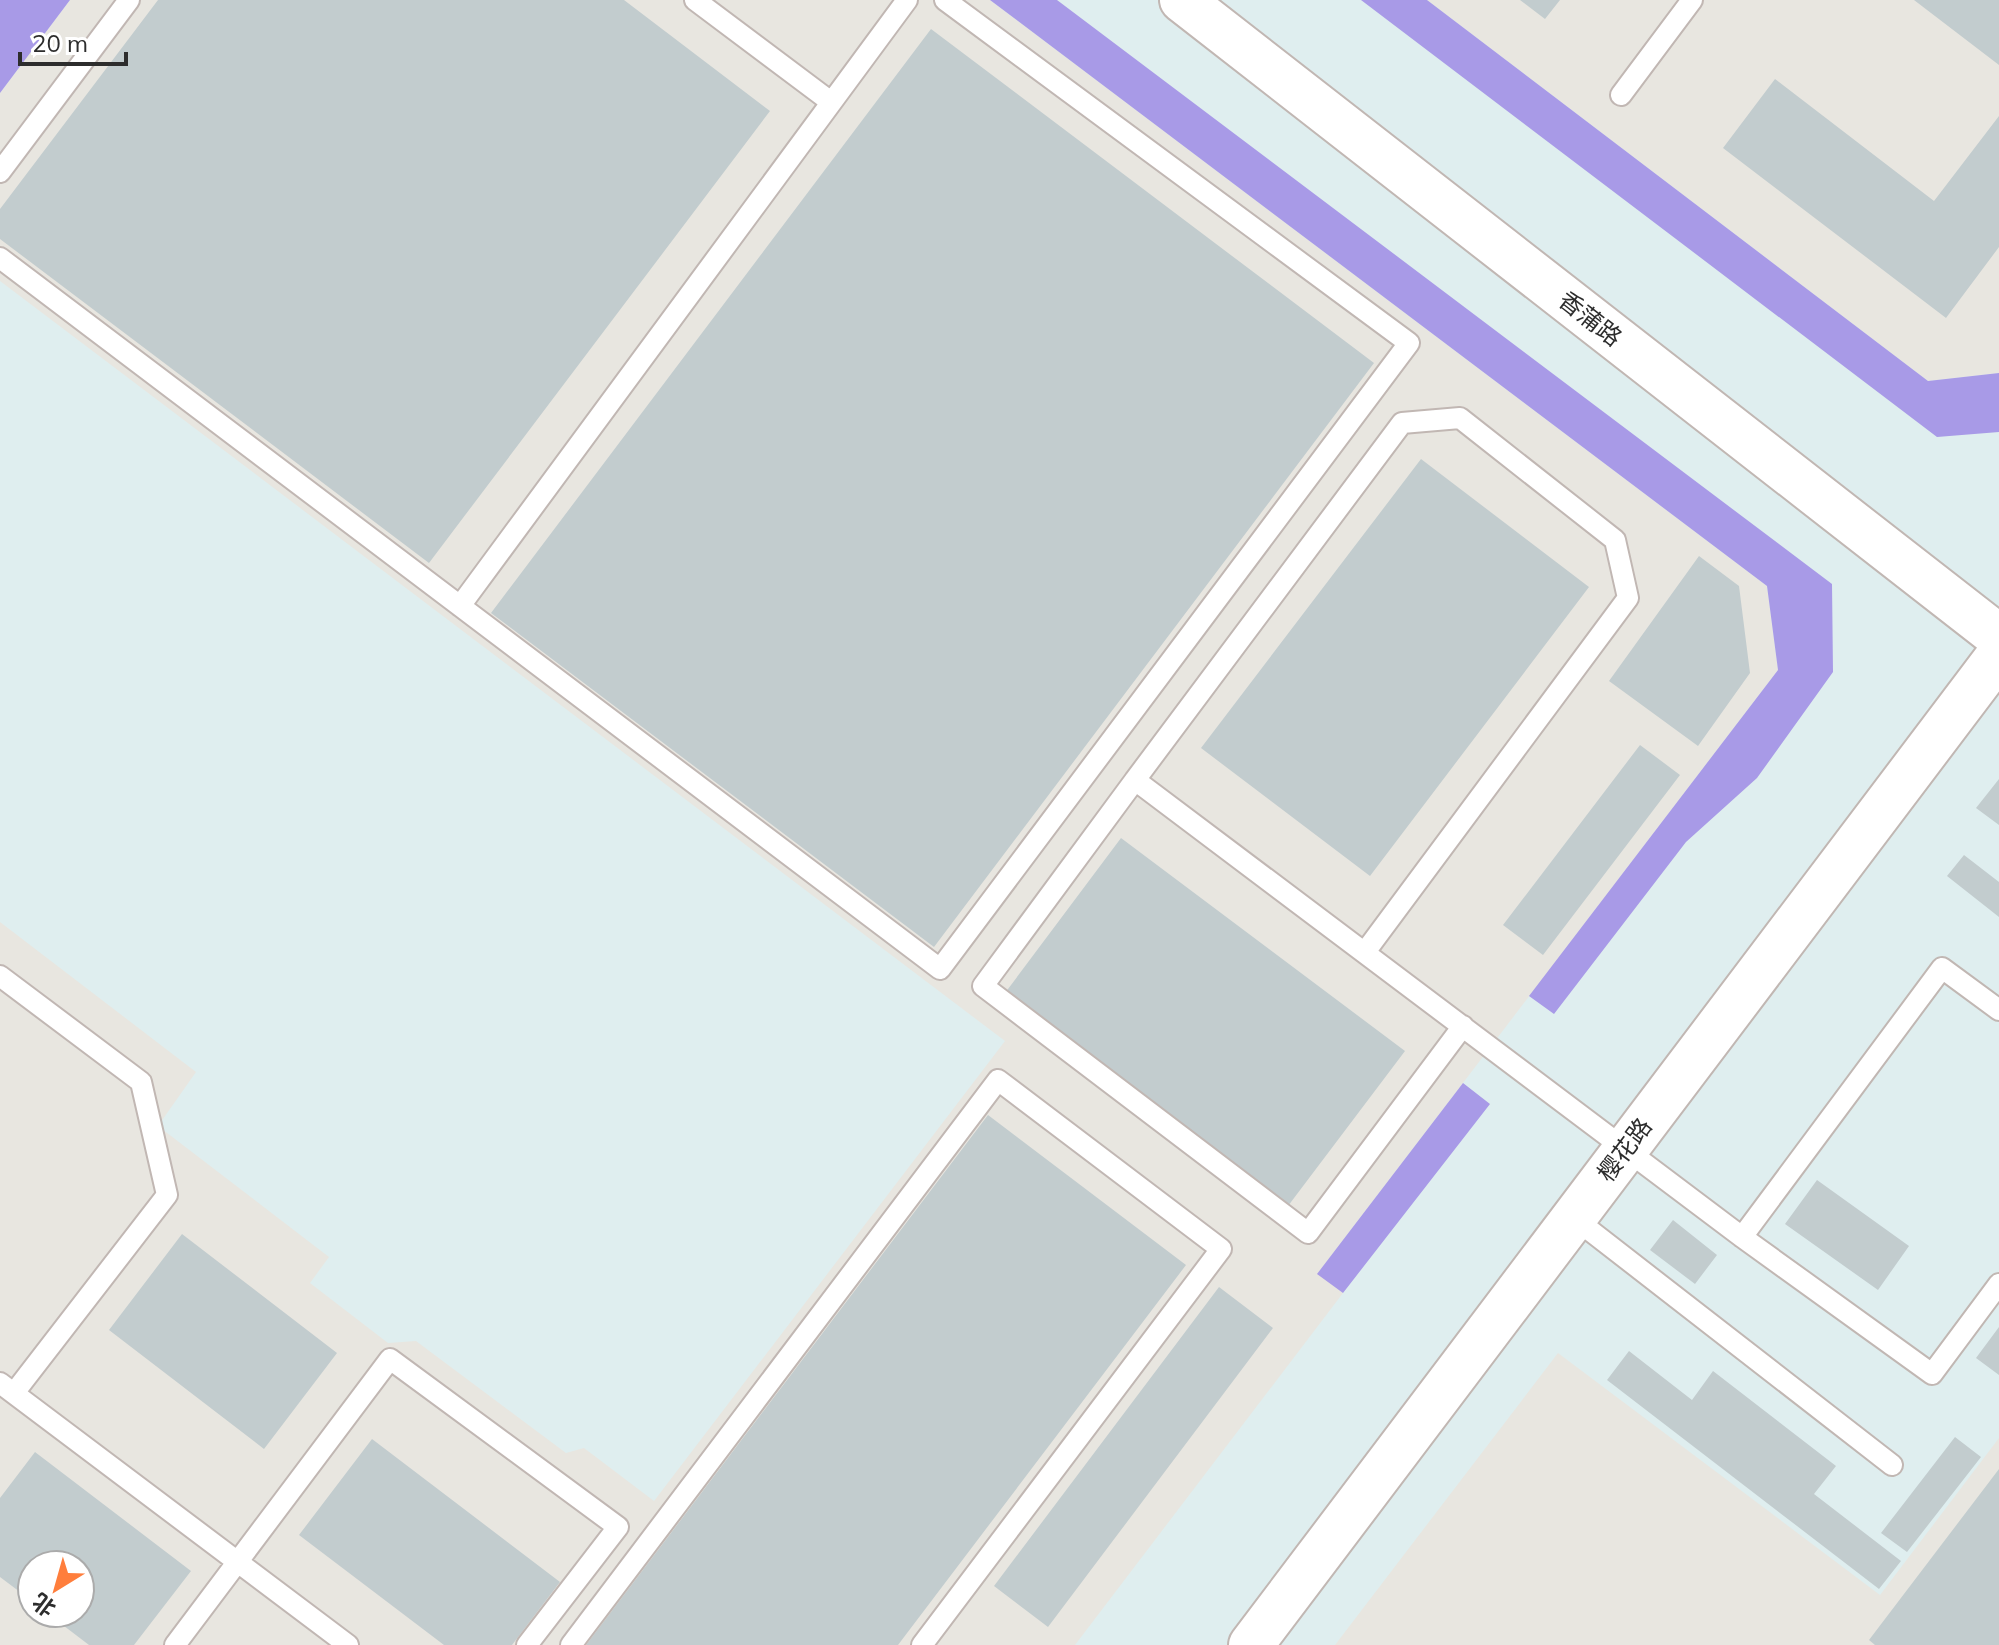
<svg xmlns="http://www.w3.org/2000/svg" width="1999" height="1645" font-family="Mulish,'Noto Sans SC',sans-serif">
  <rect width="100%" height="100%" fill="#dfeeef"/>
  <path fill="#e8e6e0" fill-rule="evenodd" d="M70,0H990L1767,586L1778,670L1318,1273L1343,1293L1075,1645H0V922L196,1072L158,1126L329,1257L310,1283L388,1343L416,1341L566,1453L584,1448L654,1501L1005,1041L0,281V93ZM32,1565H80V1613H32Z
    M1427,0H1999V373L1928,381Z
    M1558,1353L1880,1595L1999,1438V1645H1335Z"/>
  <path fill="#a89ae7" d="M0,0H70L0,93Z
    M990,0H1057L1832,584L1833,672L1757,778L1686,842L1554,1014L1529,996L1778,670L1767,586Z
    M1361,0H1427L1928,381L1999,373V432L1937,437Z
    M1463,1083L1490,1104L1343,1293L1317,1274Z"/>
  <path fill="#c2ccce" d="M158,0H624L770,111L429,563L0,239V209Z
    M1520,0H1560L1545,19Z
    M1914,0H1999V65Z
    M931,29L1374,363L934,947L491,613Z
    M1775,79L1934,201L1999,116V247L1946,318L1723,148Z
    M1421,459L1589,587L1370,876L1201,748Z
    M1699,556L1739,586L1750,673L1698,746L1609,681Z
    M1640,745L1680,775L1543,955L1503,925Z
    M1999,779V825L1976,808Z
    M1121,838L1405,1051L1288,1206L1005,993Z
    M1964,855L1999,882V917L1947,876Z
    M988,1115L1186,1265L898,1645H586Z
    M1817,1180L1909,1246L1878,1290L1785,1224Z
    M1673,1220L1717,1255L1695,1284L1650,1250Z
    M182,1234L337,1353L264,1449L109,1330Z
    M1219,1287L1273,1328L1048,1627L994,1586Z
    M1999,1327V1375L1976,1358Z
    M1629,1351L1692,1400L1713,1371L1836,1466L1814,1494L1901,1561L1879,1589L1607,1380Z
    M1955,1437L1981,1457L1907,1552L1881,1533Z
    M372,1439L560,1582L512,1645H444L299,1535Z
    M35,1452L191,1571L134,1645H89L47,1613H80V1565H32V1601L0,1577V1498Z
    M1999,1469V1645H1875L1869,1640Z"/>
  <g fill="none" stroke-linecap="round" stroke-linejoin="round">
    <g stroke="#c1b7b3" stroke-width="24">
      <path id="service" d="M695,0L831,102
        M1621,95L1692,0
        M0,172L129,0
        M0,258L940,969L1409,343L945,0
        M460,606L907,0
        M1135,780L983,986L1308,1233L1463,1026
        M1365,952L1628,598L1615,540L1460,418L1402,423L1135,780L1742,1237L1932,1374L1999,1284
        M0,976L141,1082L167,1195L14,1393
        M1574,1218L1892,1465
        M1742,1237L1942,968L1999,1010
        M0,1383L348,1645
        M175,1645L390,1359L618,1527L527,1645
        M571,1645L998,1080L1221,1249L922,1645"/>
    </g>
    <g stroke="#c1b7b3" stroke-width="48">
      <path id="tertiary" d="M1182,0L1999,637
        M1251,1645L1999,655"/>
    </g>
    <use href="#service" stroke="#fff" stroke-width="20"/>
    <use href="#tertiary" stroke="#fff" stroke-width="44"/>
  </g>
  <g text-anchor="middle" stroke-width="8" stroke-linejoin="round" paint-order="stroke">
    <g font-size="24" fill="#2d2d2d" stroke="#fff">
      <text transform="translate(1590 319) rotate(38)" y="8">香蒲路</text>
      <text transform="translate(1625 1150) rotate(-53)" y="8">樱花路</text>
    </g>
  </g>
  <g transform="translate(56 1589) rotate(217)"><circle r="38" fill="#ffffff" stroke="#ababab" stroke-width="2"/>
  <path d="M0-6L14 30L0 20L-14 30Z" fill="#ff7e3c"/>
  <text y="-12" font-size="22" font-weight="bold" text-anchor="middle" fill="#2d2d2d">北</text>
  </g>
  <path d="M20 52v12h106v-12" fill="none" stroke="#2d2d2d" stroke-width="4"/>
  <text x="32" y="52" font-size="24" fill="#2d2d2d" stroke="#ffffff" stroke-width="6" paint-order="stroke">20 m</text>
</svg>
